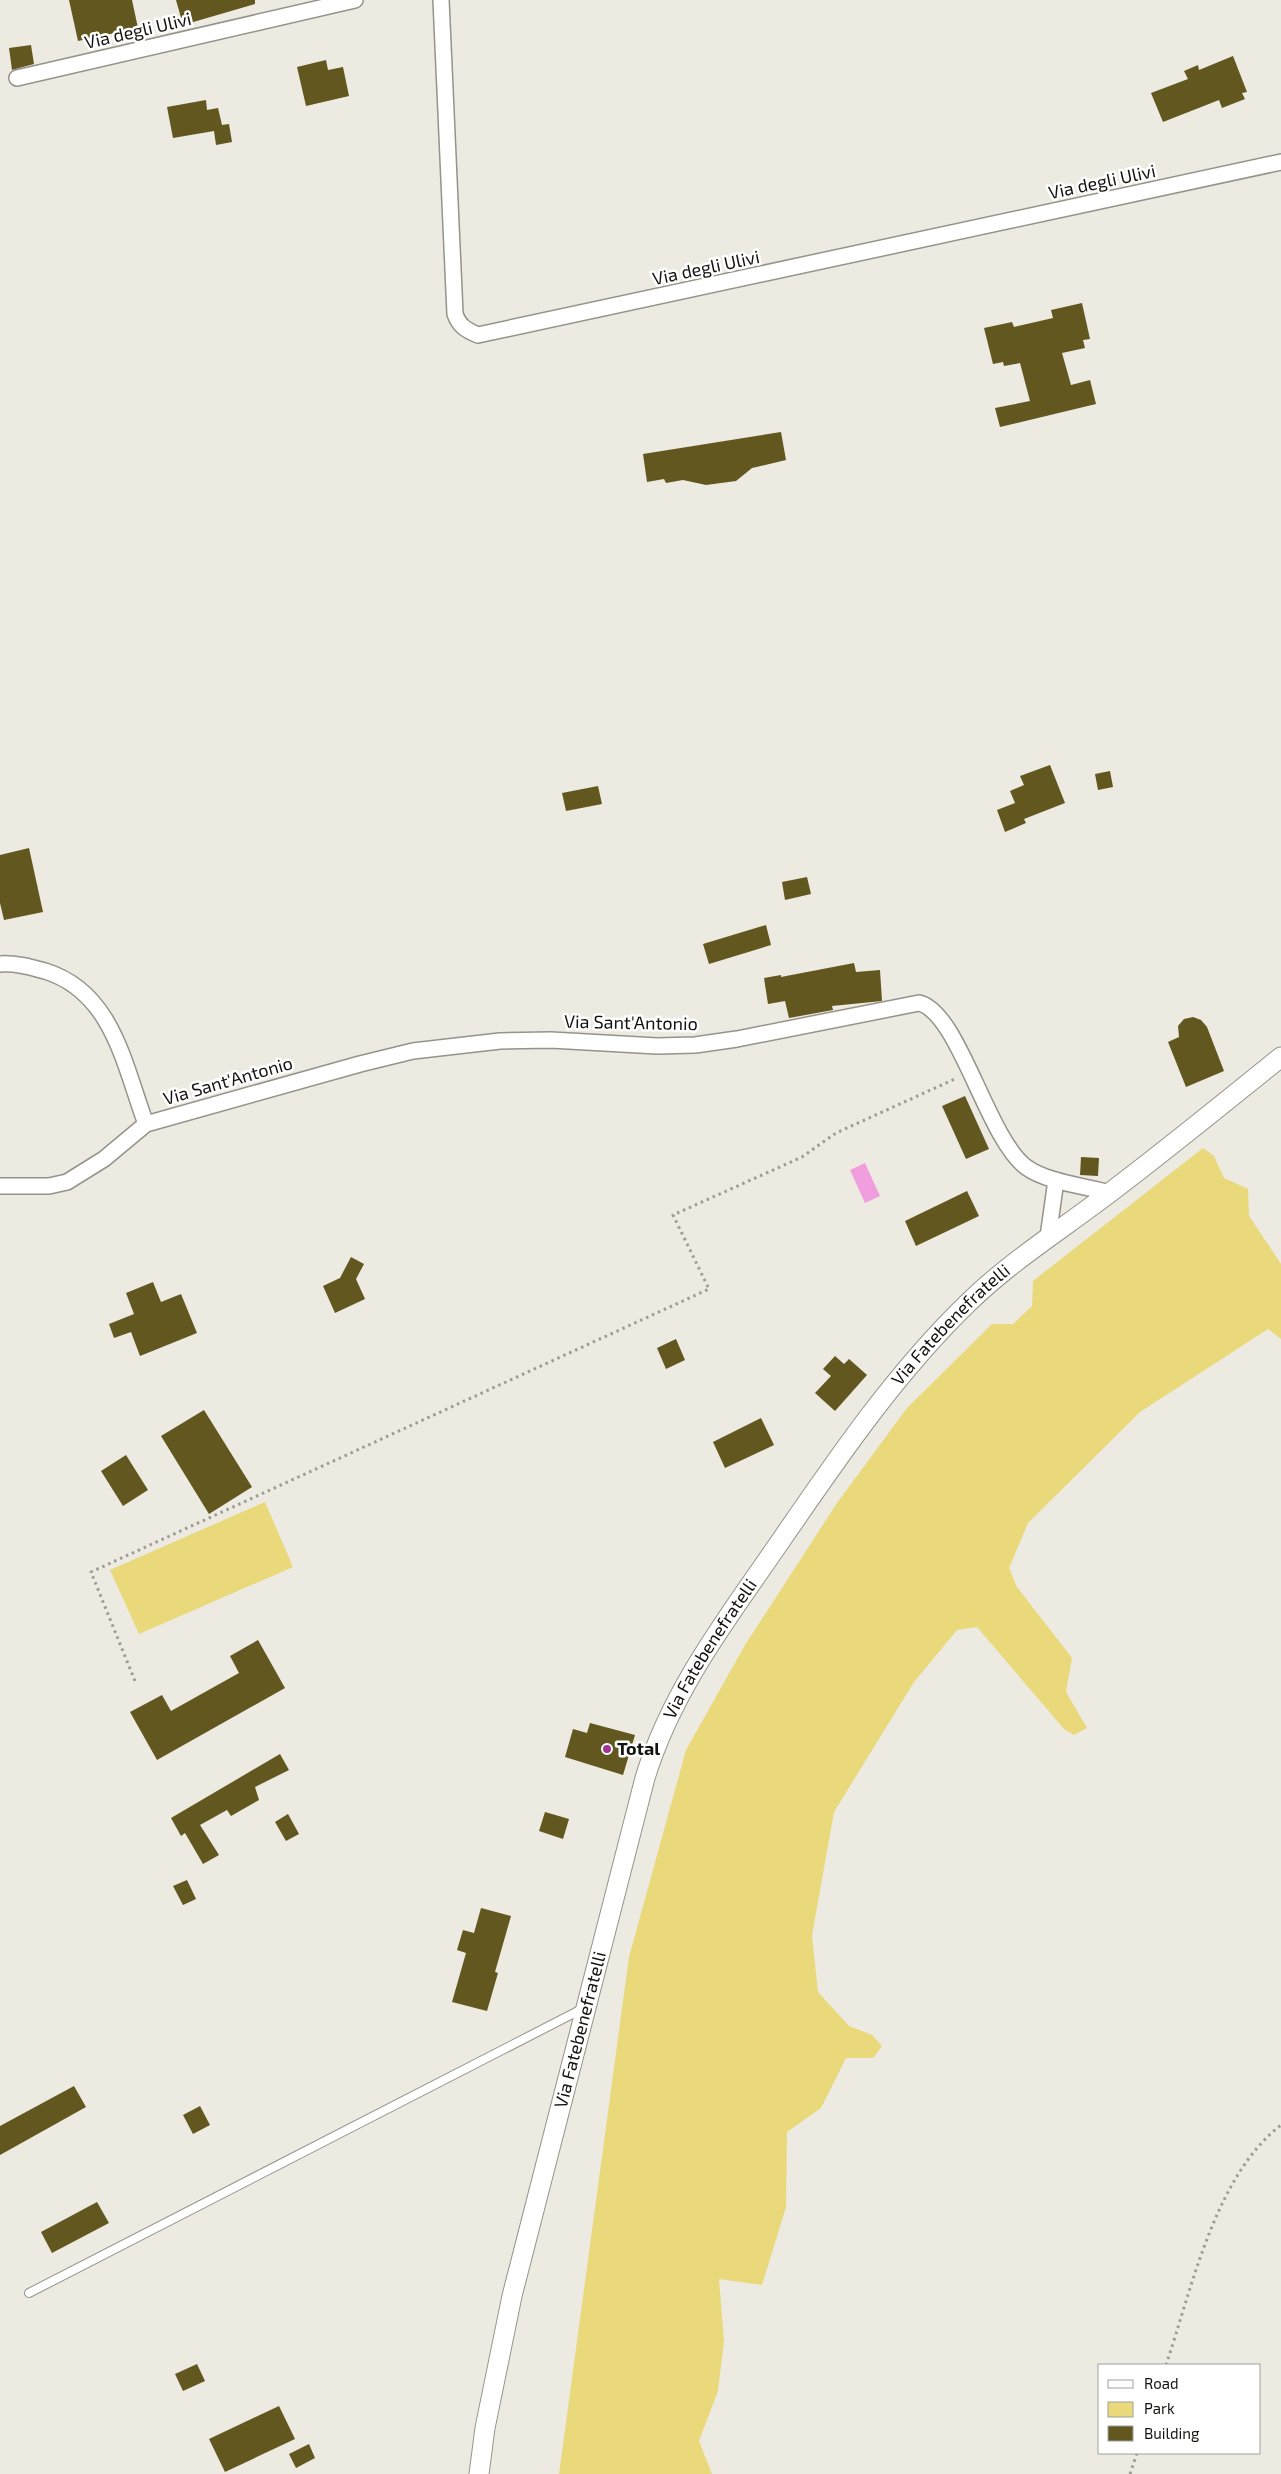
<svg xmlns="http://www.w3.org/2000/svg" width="1281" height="2474" font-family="'Exo 2',sans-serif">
  <rect width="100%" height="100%" fill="#eceae1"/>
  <path fill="#e9d97a" d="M1203,1148L1214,1156L1224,1178L1248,1189L1249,1216L1281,1264V1339L1268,1329L1140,1412L1028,1523L1009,1568L1017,1587L1072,1658L1066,1692L1087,1728L1074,1735L1064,1729L977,1627L957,1630L914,1682L834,1812L812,1935L818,1992L849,2026L872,2035L882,2046L873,2058H846L821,2108L787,2132L786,2207L762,2285L719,2279L724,2341L718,2391L699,2441L712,2474H559L629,1957L686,1750L745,1645L837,1503L907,1408L992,1324H1013L1032,1306L1033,1281Z
    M265,1502L293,1567L139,1634L110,1570Z"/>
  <path fill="#f19ede" d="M865,1163L880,1196L865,1203L850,1170Z"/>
  <path fill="#61571f" d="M69,0H132L138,28L78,41Z
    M176,0H255V4L183,25Z
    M31,45L34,64L12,70L9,48Z
    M1233,56L1247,92L1242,93L1245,99L1222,108L1219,100L1163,122L1151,93L1188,79L1184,71L1198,65L1199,70Z
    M326,60L328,70L343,67L349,96L306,106L297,67Z
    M206,100L207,110L218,108L222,125L229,124L232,142L216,145L214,131L173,138L167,107Z
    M1082,303L1090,339L1083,340L1085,348L1062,353L1071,385L1090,380L1096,404L1000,427L995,408L1030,401L1020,363L1004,366L1003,362L993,364L984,328L1012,322L1014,327L1053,318L1051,310Z
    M781,432L786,460L752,468L736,481L706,485L683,480L666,483L664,479L647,482L643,454Z
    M1050,765L1065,803L1024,819L1026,823L1005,832L997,810L1015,803L1010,791L1024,785L1020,776Z
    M1110,771L1113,787L1098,790L1095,774Z
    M598,786L602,804L566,811L562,793Z
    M29,848L43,912L4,920L0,903V855Z
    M807,877L811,894L785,900L782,882Z
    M766,925L771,945L709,964L703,944Z
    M854,963L856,972L880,970L882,1001L832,1006L833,1010L789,1018L785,1001L768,1004L764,978L781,975V977Z
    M1193,1017L1201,1020L1207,1027L1224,1071L1186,1087L1168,1042L1179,1037L1178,1026L1184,1019Z
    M965,1096L989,1149L966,1159L942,1106Z
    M1081,1157L1099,1158L1098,1176L1080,1175Z
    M967,1191L979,1216L916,1246L905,1221Z
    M351,1257L364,1264L356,1279L365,1299L335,1313L323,1286L340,1278Z
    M153,1282L161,1302L181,1294L197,1333L140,1356L131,1332L114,1338L109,1324L134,1314L126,1293Z
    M676,1339L685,1360L666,1369L657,1348Z
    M835,1356L844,1364L849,1359L867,1375L835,1411L815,1393L831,1376L823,1369Z
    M204,1410L252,1487L209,1514L161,1436Z
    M761,1418L774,1445L725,1468L713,1442Z
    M126,1455L148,1490L123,1506L101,1471Z
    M258,1640L285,1688L157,1760L130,1712L162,1695L171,1711L239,1673L230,1656Z
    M590,1723L635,1735L623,1775L565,1757L573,1729L587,1733Z
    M280,1754L289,1770L255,1787L259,1800L231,1816L227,1810L200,1825L219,1855L203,1864L185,1833L181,1836L171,1818Z
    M545,1812L569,1819L563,1839L539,1831Z
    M288,1814L299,1834L286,1841L275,1822Z
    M187,1880L196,1899L183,1905L173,1886Z
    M481,1908L511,1916L495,1972L498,1973L487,2011L452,2002L466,1953L457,1950L463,1930L474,1933Z
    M74,2086L86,2107L0,2155V2126Z
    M200,2106L210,2125L193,2134L183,2115Z
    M97,2202L109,2223L52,2253L41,2232Z
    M197,2364L205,2381L183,2391L175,2374Z
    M279,2406L295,2439L225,2472L209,2439Z
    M309,2444L315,2458L296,2468L289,2454Z"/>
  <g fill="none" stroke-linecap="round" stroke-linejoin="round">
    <g stroke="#95938a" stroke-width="10">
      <path id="service" d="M29,2293L584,2008"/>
    </g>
    <g stroke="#95938a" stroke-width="18">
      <path id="minor" d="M441,0L455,314C459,326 466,330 478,335L1281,162
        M17,78L355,0
        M0,964C16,963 30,967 45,971C113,992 124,1065 146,1124
        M0,1186H49L67,1182L104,1159L146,1124L360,1064L413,1051L500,1041L551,1040L657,1046L695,1045L737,1039L919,1003C959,1012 987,1138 1026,1167C1046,1182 1086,1186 1110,1193
        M1048,1237L1056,1180"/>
    </g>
    <g stroke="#95938a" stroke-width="21">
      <g id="tertiary">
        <path id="s1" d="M479,2474L485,2428L512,2296L645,1778C669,1699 717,1632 764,1565C827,1474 889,1379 969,1302C1012,1260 1064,1228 1112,1191C1169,1148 1225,1102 1281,1057"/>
      </g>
    </g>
    <path stroke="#9d9b94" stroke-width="3" stroke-dasharray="2.5 4" stroke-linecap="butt" d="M135,1681L91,1572L709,1289L673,1215L802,1157L836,1133L957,1078
      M1166,2365C1192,2288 1215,2176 1281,2125
      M1130,2474L1137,2453"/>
    <use href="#service" stroke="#fff" stroke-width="8"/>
    <use href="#minor" stroke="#fff" stroke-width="15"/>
    <use href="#tertiary" stroke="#fff" stroke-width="19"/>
  </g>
  <circle fill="#a33390" stroke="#fff" stroke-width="2" cx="607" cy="1749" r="5"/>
  <g text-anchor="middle" stroke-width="5" stroke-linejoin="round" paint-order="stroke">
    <g font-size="18" fill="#13120f" stroke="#fff">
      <text transform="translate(138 31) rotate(-13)" y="6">Via degli Ulivi</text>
      <text transform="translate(1102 182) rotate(-12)" y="6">Via degli Ulivi</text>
      <text transform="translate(706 268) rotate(-12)" y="6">Via degli Ulivi</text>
      <text transform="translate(631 1023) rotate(1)" y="6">Via Sant'Antonio</text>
      <text transform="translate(228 1081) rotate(-16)" y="6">Via Sant'Antonio</text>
      <text dy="6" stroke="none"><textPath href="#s1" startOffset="1266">Via Fatebenefratelli</textPath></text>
      <text dy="6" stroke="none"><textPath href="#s1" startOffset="861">Via Fatebenefratelli</textPath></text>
      <text dy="6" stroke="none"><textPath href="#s1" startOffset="456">Via Fatebenefratelli</textPath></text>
    </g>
    <g font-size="18" font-weight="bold" fill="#13120f" stroke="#fff" text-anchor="start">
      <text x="617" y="1755">Total</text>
    </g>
  </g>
  <rect x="1098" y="2364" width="162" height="90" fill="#ffffff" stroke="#a1a09f"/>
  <rect x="1108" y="2380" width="25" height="8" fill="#ffffff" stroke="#a1a09f"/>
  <text x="1144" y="2389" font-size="15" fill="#13120f">Road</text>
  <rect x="1108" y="2402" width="25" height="15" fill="#e9d97a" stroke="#a1a09f"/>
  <text x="1144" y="2414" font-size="15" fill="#13120f">Park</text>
  <rect x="1108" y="2426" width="25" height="15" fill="#61571f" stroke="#a1a09f"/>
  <text x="1144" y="2439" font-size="15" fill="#13120f">Building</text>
</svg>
